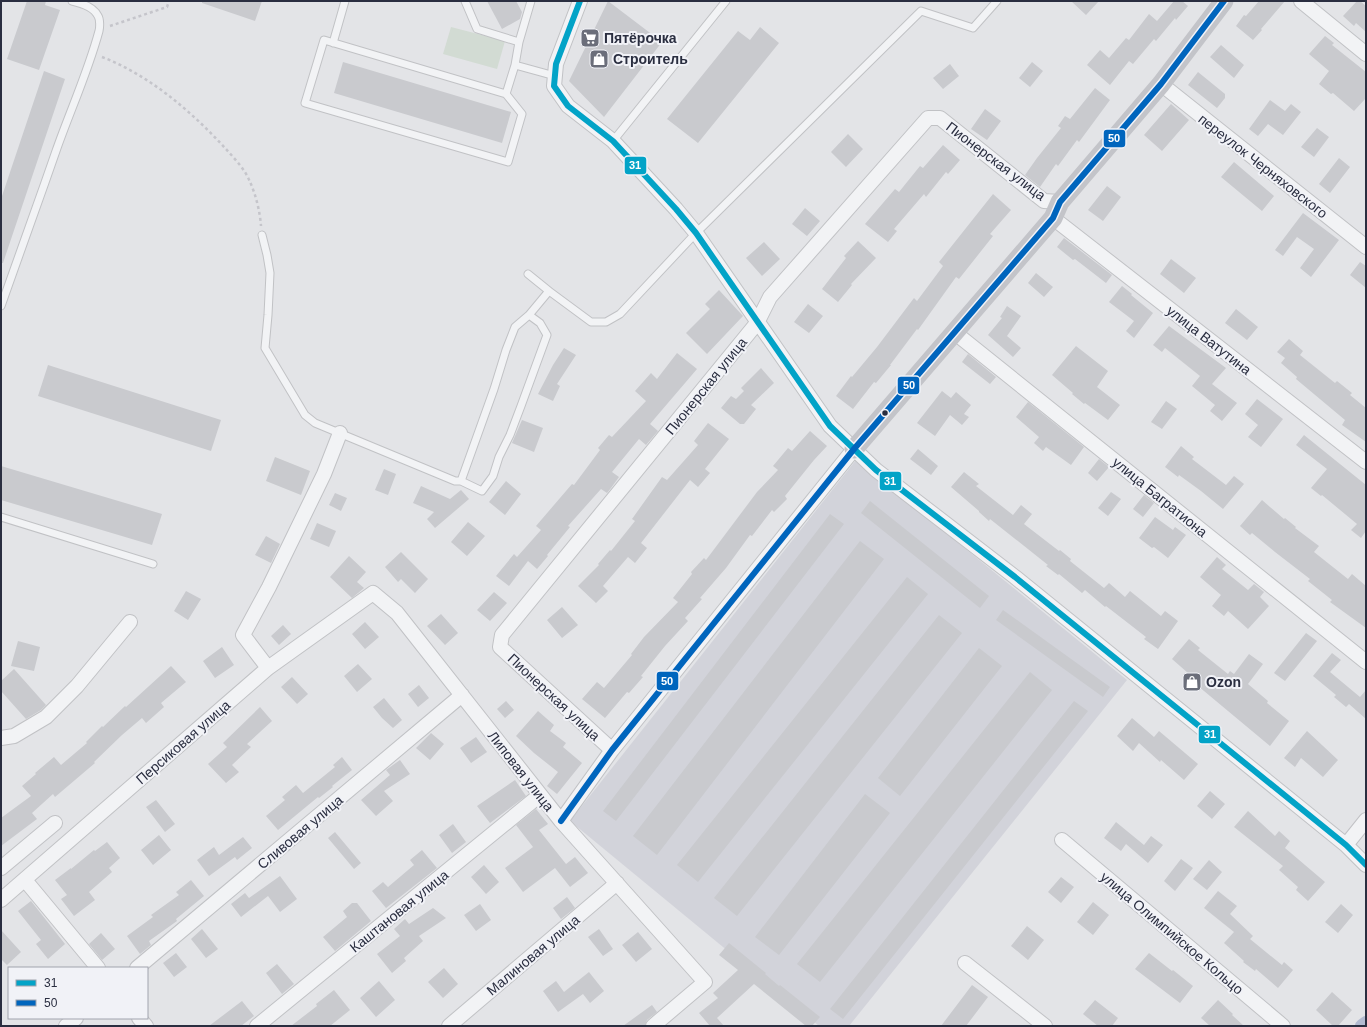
<svg xmlns="http://www.w3.org/2000/svg" width="1367" height="1027" font-family="Helvetica,sans-serif">
  <rect width="100%" height="100%" fill="#e3e4e7"/>
  <path fill="#d2d3da" d="M856,460L1127,680L849,1026H819L570,821Z"/>
  <path fill="#d2dbd3" d="M451,27L505,41L497,69L443,54Z"/>
  <g fill="none" stroke-linecap="round" stroke-linejoin="round">
    <path stroke="#b3bbd1" stroke-width="14" d="M1362,1026L1366,1023"/>
  </g>
  <path fill="#c9cace" d="M27,1H46L45,5L60,10L39,70L7,59Z
    M202,1H262L255,21L202,3Z
    M487,1H516L522,12L520,19L502,29Z
    M608,1L662,42L604,117L569,81Z
    M1071,1H1099L1086,15Z
    M1174,1H1182L1188,6L1176,20L1175,18L1156,41L1154,39L1133,64L1129,61L1110,85L1087,65L1100,50L1109,58L1126,38L1129,40L1149,14L1157,21Z
    M1259,1H1285L1261,29L1262,30L1253,40L1236,26L1244,15L1246,16Z
    M1357,1H1360L1366,6V32L1356,23L1354,26L1343,16Z
    M760,27L779,43L698,143L667,119L738,31L750,40Z
    M1325,36L1334,43L1332,45L1366,72V98L1354,111L1333,93L1331,94L1319,84L1329,71L1309,54Z
    M1221,45L1244,65L1234,78L1210,57Z
    M343,62L511,112L502,143L334,93Z
    M1032,62L1043,71L1030,87L1019,78Z
    M950,64L959,76L943,89L933,78Z
    M44,71L65,79L3,263H1V199Z
    M1198,72L1225,94V98L1217,108L1188,85Z
    M1095,88L1110,100L1079,142L1077,140L1058,166L1056,164L1040,187L1025,175L1037,158L1061,128L1058,126L1065,116L1070,119Z
    M1270,100L1285,111L1291,104L1301,112L1283,135L1268,124L1258,136L1249,129Z
    M1171,104L1189,120L1162,151L1144,135Z
    M985,109L1001,121L987,140L971,129Z
    M1317,128L1329,137L1314,157L1301,147Z
    M848,134L863,149L846,167L831,152Z
    M943,145L960,160L948,174L946,172L926,197L924,194L894,229L897,231L888,242L865,224L895,189L899,192L920,166L923,168Z
    M1339,158L1350,167L1330,193L1319,184Z
    M1234,162L1274,196L1262,211L1221,177Z
    M1107,186L1121,197L1103,221L1088,210Z
    M993,194L1011,210L990,234L993,236L959,279L956,277L918,330L917,329L890,365H891L876,383L874,382L853,409L836,396L851,376L852,377L877,347L914,298L917,301L943,266L939,262Z
    M805,208L820,221L807,236L792,224Z
    M1303,213L1339,240L1311,277L1300,268L1314,249L1297,237L1283,256L1275,250Z
    M1064,238L1112,275L1106,283L1075,259L1073,260L1057,247Z
    M858,241L876,258L851,284L852,285L838,302L822,289L846,258L844,256Z
    M764,242L780,259L762,276L746,258Z
    M1171,259L1196,278L1184,293L1160,274Z
    M1360,262L1366,266V288L1350,275Z
    M1036,273L1053,287L1044,297L1028,283Z
    M1122,286L1132,294L1131,295L1153,313L1134,338L1126,331L1134,321L1109,302Z
    M719,290L743,316L707,354L686,333L710,309L705,304Z
    M808,304L823,316L809,333L794,322Z
    M1007,306L1021,316L1007,336L1021,348L1013,357L988,335L1002,318L1000,317Z
    M1236,309L1258,327L1247,340L1225,323Z
    M1169,326L1226,368L1212,384L1237,403L1222,421L1210,411L1215,405L1192,386L1200,376L1165,348L1162,352L1153,345Z
    M1289,339L1303,351L1300,355L1335,383L1337,381L1352,393L1350,395L1366,408V442L1342,425L1345,420L1296,379L1297,377L1281,363L1285,358L1277,352Z
    M1076,346L1108,371L1097,387L1120,405L1108,420L1085,403L1084,404L1072,394L1073,393L1052,375Z
    M564,348L576,355L557,384L560,386L553,401L538,394L553,365Z
    M677,353L697,369L650,424L658,431L646,445L639,439L612,472L619,477L611,488L607,493L601,489L568,526L570,527L547,555L548,556L537,569L528,561L509,586L496,576L514,554L517,557L541,530L536,526L572,484L574,485L600,450L598,448L609,435L612,437L646,401L635,391L651,373L657,379Z
    M968,354L996,377L990,384L962,362Z
    M48,365L221,420L211,451L38,396Z
    M761,368L774,383L751,405L756,409L744,424H740L721,408L731,396L736,399L744,391L741,388Z
    M942,391L951,398L956,392L971,405L964,414L969,417L962,425L950,415L935,436L917,423Z
    M1257,399L1283,419L1261,447L1248,437L1258,425L1245,414Z
    M1166,401L1177,409L1162,429L1151,422Z
    M1028,402L1084,447L1071,465L1046,447L1043,451L1034,443L1039,437L1016,417Z
    M522,420L543,428L534,452L512,443Z
    M708,423L729,439L705,469L710,473L698,487L690,480L641,543L647,548L635,563L628,557L603,586L608,591L596,603L578,586L599,565L598,564L610,550L611,551L635,521L632,519L662,477L667,480L698,445L694,441Z
    M810,431L827,446L814,460L785,496L787,499L774,512L772,510L752,536L750,535L726,568L700,598L702,599L685,618L688,621L665,646L641,676L643,677L629,693L627,692L605,718L582,699L597,682L604,688L632,655L631,654L644,637L678,602L673,598L692,574L691,572L704,558L706,560L757,492L778,470L773,466L788,448L792,451Z
    M1304,435L1366,485V531L1361,538L1351,530L1357,524L1322,495L1321,496L1311,488L1327,469L1296,445Z
    M1181,446L1194,457L1192,459L1226,485L1234,476L1244,484L1223,509L1201,491L1179,475L1178,477L1165,467Z
    M918,449L938,466L931,475L910,459Z
    M275,457L310,471L301,495L266,481Z
    M1099,459L1109,467L1097,481L1088,473Z
    M1,466L162,514L152,545L1,500Z
    M384,469L396,474L388,495L375,490Z
    M964,472L979,484L976,486L1013,515L1021,505L1032,514L1024,524L1059,551L1060,550L1071,559L1070,561L1104,588L1109,583L1125,597L1130,591L1161,616L1165,611L1178,621L1158,649L1144,639L1146,637L1106,606L1105,607L1085,590L1082,593L1059,574L1058,575L1046,566L1048,565L990,519L989,521L979,512V511L951,487Z
    M506,481L521,494L505,515L489,502Z
    M421,486L450,499L461,490L469,499L435,528L427,519L434,512L413,503Z
    M1111,492L1121,499L1108,516L1098,508Z
    M335,493L347,498L341,511L329,505Z
    M1144,495L1154,503L1143,517L1133,509Z
    M1262,500L1284,519L1285,518L1296,527L1295,528L1319,546L1314,552L1348,579L1352,574L1366,586V628L1330,602L1332,600L1308,581L1310,579L1275,552L1252,533L1250,535L1240,526Z
    M870,501L989,596L980,608L861,513Z
    M830,514L844,524L616,821L603,811Z
    M1155,517L1173,530L1175,527L1186,535L1168,558L1154,547L1152,548L1139,538Z
    M468,522L485,536L467,556L451,542Z
    M317,523L336,531L329,547L310,539Z
    M266,536L280,544L271,563L255,555Z
    M860,541L884,559L657,855L633,836Z
    M401,552L428,579L415,593L401,579L398,582L385,567Z
    M349,556L366,572L357,582L364,588L352,598L330,577Z
    M1217,557L1226,565L1222,569L1248,590L1254,584L1264,592L1260,597L1269,606L1248,629L1228,611L1224,616L1212,606L1221,595L1200,577Z
    M907,577L928,594L698,882L677,865Z
    M186,591L201,599L188,620L174,611Z
    M494,592L507,603L490,621L477,610Z
    M562,607L578,625L562,638L547,620Z
    M1003,610L1110,687L1103,697L996,620Z
    M441,614L458,633L445,645L427,626Z
    M939,615L962,633L737,916L714,898Z
    M365,622L379,637L365,649L352,634Z
    M283,625L291,634L279,645L271,636Z
    M1306,633L1317,641L1285,681L1274,673Z
    M1189,639L1200,648L1198,650L1228,674L1230,671L1234,674L1249,654L1263,664L1248,684L1268,701L1267,703L1289,721L1270,746L1198,686L1196,689L1183,679L1188,673L1172,659Z
    M18,641L40,647L34,671L11,666Z
    M222,647L234,665L215,678L203,661Z
    M979,648L1002,666L900,796L878,778Z
    M1332,653L1341,660L1330,672L1360,697L1366,690V719L1349,704L1346,707L1334,697L1336,695L1313,676Z
    M358,664L372,679L357,692L344,676Z
    M171,666L186,682L161,703L164,707L146,723L142,718L122,735L94,762L95,763L55,797L53,794L32,813L37,819L1,846V818L31,796L22,786L36,774L35,773L54,757L61,765L87,743L86,742L102,726L103,727L125,706L126,707Z
    M14,669L46,705L41,710L26,719L1,691V681Z
    M1030,672L1052,690L820,982L797,964Z
    M292,677L308,694L297,704L281,687Z
    M419,685L429,698L418,707L408,694Z
    M384,698L402,720L393,728L382,718L373,707Z
    M506,701L514,710L505,718L497,709Z
    M1074,701L1088,711L843,1019L830,1009Z
    M260,707L272,721L247,744L251,747L232,765L239,772L226,783L208,764L227,747L223,743Z
    M538,711L554,725L550,731L566,743L563,747L582,763L557,794L547,786L558,772L534,753L516,736Z
    M1132,718L1154,737L1159,731L1198,764L1184,780L1161,760L1160,762L1139,743L1133,751L1117,736Z
    M1307,731L1338,760L1323,777L1301,758L1295,767L1284,758Z
    M431,733L444,744L430,760L416,748Z
    M476,737L487,752L471,763L460,748Z
    M342,757L352,770L332,786L333,787L319,798L318,797L278,830L266,816L285,800L282,797L296,785L303,793L335,767L333,765Z
    M400,760L410,774L384,791L393,801L376,816L361,800L390,775L386,770Z
    M515,780L526,796L490,823L477,806Z
    M1210,791L1225,804L1212,819L1197,806Z
    M865,794L890,813L779,955L755,937Z
    M156,800L175,824L165,832L146,807Z
    M536,809L548,824L539,830L566,864L575,857L588,873L570,887L555,868L523,892L505,868L533,847L516,825Z
    M1248,811L1275,836L1279,831L1290,841L1285,848L1325,882L1308,901L1296,890L1298,887L1279,870L1283,866L1234,827Z
    M1116,822L1144,845L1151,836L1163,845L1148,863L1126,844L1121,851L1104,838Z
    M453,824L466,842L452,853L439,835Z
    M335,832L361,863L354,869L328,838Z
    M159,835L171,850L153,865L141,850Z
    M243,837L252,848L237,860L235,857L209,876L197,860L214,847L219,855Z
    M107,842L120,858L109,868L112,872L89,892L95,900L74,916L61,899L67,895L55,880L71,868V869L94,850L95,851Z
    M422,850L437,868L386,908L372,891L383,882L388,887L414,865L410,860Z
    M1181,859L1193,868L1175,891L1164,881Z
    M1209,860L1222,872L1207,890L1193,879Z
    M484,865L499,882L486,894L471,877Z
    M280,876L297,899L280,912L268,896L241,917L231,904L245,893L249,898Z
    M1061,877L1074,887L1061,903L1048,892Z
    M191,880L204,896L176,919L177,921L149,941L151,945L140,954L127,936L153,917L151,915L179,895L176,892Z
    M1218,891L1237,906L1230,914L1253,936L1250,939L1282,965L1284,962L1293,970L1278,988L1256,969L1255,971L1243,962L1244,961L1224,943L1234,932L1204,908Z
    M567,897L575,908L561,919L553,908Z
    M31,901L65,944L48,959L36,944L41,940L18,911Z
    M1093,902L1109,915L1093,935L1077,922Z
    M352,903H357L371,921L335,951L323,937L347,917L343,911Z
    M480,904L491,920L476,931L464,915Z
    M1341,904L1353,915L1338,933L1325,922Z
    M433,908L446,918L419,936L423,941L404,958L406,961L392,973L377,954L400,936L394,929L405,919L409,924Z
    M1027,926L1044,940L1028,960L1011,946Z
    M202,929L218,949L206,958L191,939Z
    M599,929L613,949L603,956L588,937Z
    M1,930L21,952L7,965L1,959Z
    M638,932L652,949L636,962L622,945Z
    M101,933L115,949L102,960L89,944Z
    M729,943L766,973L765,974L779,986L780,985L820,1017L812,1026H806L754,984L717,1018L724,1026H710L699,1013L718,998L713,993L738,970L719,955Z
    M176,953L187,967L174,977L163,963Z
    M1149,953L1172,971L1173,970L1193,986L1180,1003L1135,969Z
    M277,964L294,984L282,994L266,973Z
    M444,968L458,984L443,998L428,982Z
    M589,972L604,991L590,1003L583,994L558,1012L543,991L556,981L564,992Z
    M379,981L395,1000L376,1017L360,998Z
    M972,985L988,997L966,1026H941Z
    M334,990L350,1010L330,1026H291L317,1006L316,1004Z
    M1332,992L1352,1010L1338,1026H1333L1316,1010Z
    M1095,1000L1118,1018L1112,1026H1098L1083,1014Z
    M1218,1000L1233,1014L1232,1015L1244,1026H1210L1201,1018Z
    M242,1001L254,1016L241,1026H209Z
    M652,1005L657,1012L647,1020L645,1026H623Z"/>
  <g fill="none" stroke-linecap="round" stroke-linejoin="round">
    <g stroke="#c1c2c5" stroke-width="9">
      <path id="lane" d="M465,1L477,29L519,42L515,65
        M519,42L531,1
        M333,43L345,1
        M506,94L522,114L508,162L305,103L324,40L506,94L515,65L555,76
        M613,141L726,1
        M262,235L267,255L270,273L268,315L265,348L305,415L315,423L455,481H461L494,389L506,350L515,327L529,315L540,323L547,335L521,406L510,435L499,457L493,476L482,491L461,481
        M528,274L549,291L591,322H606L620,314L696,233L921,11L973,28L997,1
        M1,306C19,255 38,203 56,151C70,111 88,72 99,31C100,27 100,19 98,16C94,7 81,3 72,1
        M529,315L549,291
        M1,517L153,564"/>
    </g>
    <g stroke="#c1c2c5" stroke-width="16">
      <path id="street" d="M580,1L556,64L554,86L568,106L613,141L676,209L696,233L830,426L876,470L1015,577L1346,845L1366,865
        M1301,1L1366,54
        M1161,84L1366,247
        M1053,218L1366,462
        M954,332L1366,662
        M268,668L243,635L269,587L324,474L340,433
        M1,738L14,736L46,717L77,686L130,622
        M612,750L500,647L502,635L757,323L770,297L928,118H940L1044,201L1060,202
        M561,821L612,750L854,449
        M1062,840L1283,1026
        M1346,845L1366,820
        M1,868L55,823
        M25,880L98,968
        M1,900L268,668L373,593L397,613L561,821L705,982L653,1026
        M965,963L1045,1026
        M137,968L462,695
        M139,1018L146,1026
        M66,1026L76,1018
        M257,1026L540,795
        M449,1026L617,883"/>
    </g>
    <path stroke="#c5c5cb" stroke-width="2.5" stroke-dasharray="3 3" stroke-linecap="butt" d="M110,26L167,7L169,1
      M102,57C149,75 191,111 225,148C234,158 245,169 250,182C256,195 260,212 261,226"/>
    <use href="#lane" stroke="#f2f3f5" stroke-width="7"/>
    <use href="#street" stroke="#f2f3f5" stroke-width="14"/>
    <path stroke="#c3c4c9" stroke-width="19" d="M854,449L1053,218L1060,202L1161,84L1224,1"/>
    <g stroke="#f1f2f7" stroke-width="9">
      <path id="bus-1" d="M580,1L556,64L554,86L568,106L613,141L676,209L696,233L830,426L876,470L1015,577L1346,845L1366,865"/>
    </g>
    <g stroke="#f1f2f7" stroke-width="9">
      <path id="bus-2" d="M561,821L612,750L854,449L1053,218L1060,202L1161,84L1224,1"/>
    </g>
    <use href="#bus-1" stroke="#02a3c7" stroke-width="6"/>
    <use href="#bus-2" stroke="#0065bd" stroke-width="6"/>
  </g>
  <defs>
    <g id="supermarket-square" transform="scale(1)"><rect x="-9" y="-9" width="18" height="18" rx="4" fill="#6b6e7a" stroke="#f1f2f7"/><path d="M-6-5.5h2.5l.6 2H6L4.5 2H-2.5L-4.4-4H-6ZM-1.5 3.2a1.3 1.3 0 1 0 .1 0ZM3 3.2a1.3 1.3 0 1 0 .1 0Z" fill="#fff"/></g>
    <g id="shop-square" transform="scale(1)"><rect x="-9" y="-9" width="18" height="18" rx="4" fill="#6b6e7a" stroke="#f1f2f7"/><path d="M-5-2.5h2.3a2.7 3.5 0 0 1 5.4 0H5L5.5 6h-11ZM-1.5-2.5h3a1.5 2.3 0 0 0-3 0Z" fill="#fff"/></g>
  </defs>
  <g fill-rule="evenodd">
    <use href="#supermarket-square" x="590" y="38"/>
    <use href="#shop-square" x="599" y="59"/>
    <use href="#shop-square" x="1192" y="682"/>
  </g>
  <circle fill="#2a2e40" stroke="#f1f2f7" stroke-width="1.5" cx="885" cy="413" r="3.5"/>
  <g text-anchor="middle" stroke-width="4" stroke-linejoin="round" paint-order="stroke">
    <g font-size="14" font-weight="bold" fill="#2a2e40" stroke="#f1f2f7" text-anchor="start">
      <text x="604" y="43">Пятёрочка</text>
      <text x="613" y="64">Строитель</text>
      <text x="1206" y="687">Ozon</text>
    </g>
    <g font-size="14" fill="#2a2e40" stroke="#f1f2f7">
      <text transform="translate(996 161) rotate(37)" y="5">Пионерская улица</text>
      <text transform="translate(1263 166) rotate(38)" y="5">переулок Черняховского</text>
      <text transform="translate(1209 340) rotate(38)" y="5">улица Ватутина</text>
      <text transform="translate(706 386) rotate(-51)" y="5">Пионерская улица</text>
      <text transform="translate(1160 497) rotate(39)" y="5">улица Багратиона</text>
      <text transform="translate(554 697) rotate(43)" y="5">Пионерская улица</text>
      <text transform="translate(183 742) rotate(-41)" y="5">Персиковая улица</text>
      <text transform="translate(521 771) rotate(52)" y="5">Липовая улица</text>
      <text transform="translate(300 832) rotate(-40)" y="5">Сливовая улица</text>
      <text transform="translate(399 911) rotate(-39)" y="5">Каштановая улица</text>
      <text transform="translate(1172 933) rotate(40)" y="5">улица Олимпийское Кольцо</text>
      <text transform="translate(533 955) rotate(-40)" y="5">Малиновая улица</text>
    </g>
  </g>
  <g stroke="#f1f2f7" stroke-width="1.5">
    <rect x="1103" y="129" width="23" height="19" rx="4" fill="#0065bd"/>
    <rect x="624" y="156" width="23" height="19" rx="4" fill="#02a3c7"/>
    <rect x="897" y="376" width="23" height="19" rx="4" fill="#0065bd"/>
    <rect x="879" y="471" width="23" height="20" rx="4" fill="#02a3c7"/>
    <rect x="656" y="671" width="23" height="20" rx="4" fill="#0065bd"/>
    <rect x="1198" y="725" width="23" height="19" rx="4" fill="#02a3c7"/>
  </g>
  <g font-size="11" text-anchor="middle" font-weight="bold" fill="#fff">
    <text x="1114" y="142">50</text>
    <text x="635" y="169">31</text>
    <text x="909" y="389">50</text>
    <text x="890" y="485">31</text>
    <text x="667" y="685">50</text>
    <text x="1210" y="738">31</text>
  </g>
  <rect width="1367" height="1027" fill="none" stroke="#2a2e40" stroke-width="4"/>
  <rect x="8" y="967" width="140" height="52" fill="#f1f2f7" stroke="#a1a4ae"/>
  <rect x="16" y="980" width="20" height="6" fill="#02a3c7" stroke="#a1a4ae"/>
  <text x="44" y="987" font-size="12" fill="#2a2e40">31</text>
  <rect x="16" y="1000" width="20" height="6" fill="#0065bd" stroke="#a1a4ae"/>
  <text x="44" y="1007" font-size="12" fill="#2a2e40">50</text>
</svg>
